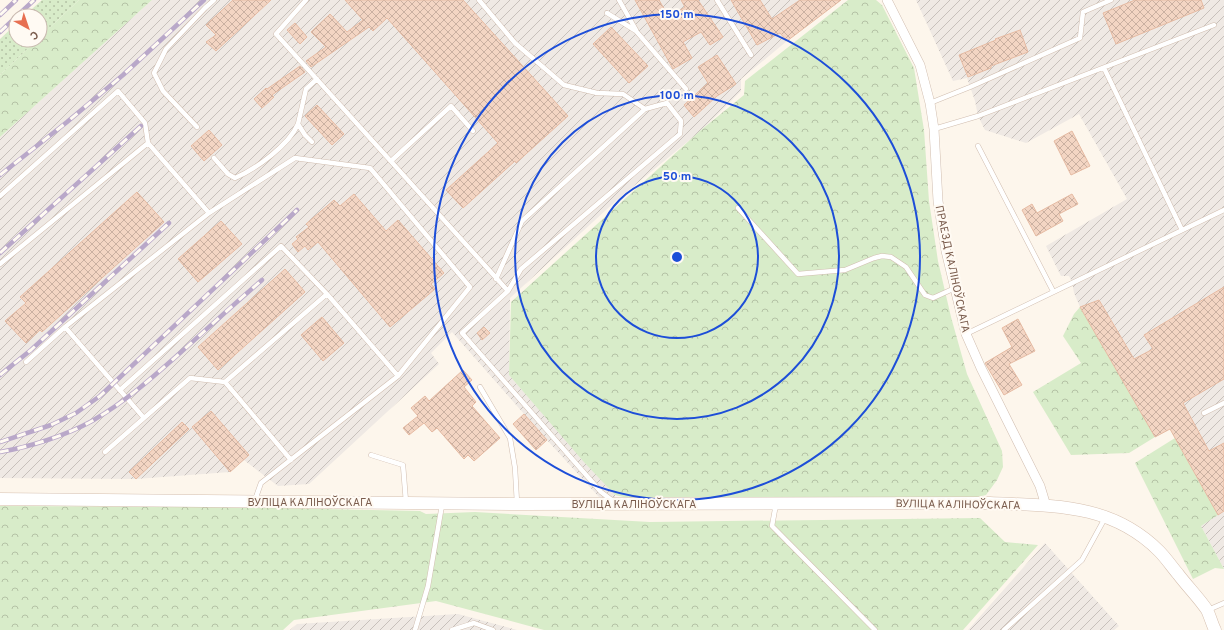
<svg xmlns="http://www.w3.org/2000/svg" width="1224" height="630" font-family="Overpass,sans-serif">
  <defs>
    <pattern id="industrial-furrows" width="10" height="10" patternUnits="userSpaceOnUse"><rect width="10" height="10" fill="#efe9e4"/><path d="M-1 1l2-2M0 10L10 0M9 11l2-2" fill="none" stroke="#c7c0bb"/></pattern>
    <pattern id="grass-dots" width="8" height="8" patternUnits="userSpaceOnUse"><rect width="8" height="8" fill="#d8ecc9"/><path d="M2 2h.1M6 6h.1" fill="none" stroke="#b4c2a5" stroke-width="1.8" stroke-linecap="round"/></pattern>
    <pattern id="forest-crowns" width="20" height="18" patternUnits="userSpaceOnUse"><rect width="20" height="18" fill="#d8ecc9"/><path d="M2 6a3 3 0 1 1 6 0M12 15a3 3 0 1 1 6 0" fill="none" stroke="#b4c2a5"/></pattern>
    <pattern id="building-cross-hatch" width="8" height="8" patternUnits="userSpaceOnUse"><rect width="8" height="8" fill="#f3d5c3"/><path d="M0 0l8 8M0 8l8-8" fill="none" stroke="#cab0a1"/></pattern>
  </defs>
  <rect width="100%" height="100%" fill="#fdf6ec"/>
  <path fill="url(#industrial-furrows)" d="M152,0H841L787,41L741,79V91L703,129L618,199L510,298L509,375L615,495V499L599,497L547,440L452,332L431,353L439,364L309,484L278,486L244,460L230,472L136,479L0,478V137Z
    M916,0H1224V569L1201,526L1217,514L1170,429L1155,437L1080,307L1074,293L1072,282L1069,276H1061L1046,246L1127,199L1079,114L1026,143L985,130L978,116L975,101L967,78L953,81Z
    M1045,543L1119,626L1114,630H968Z
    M458,614L517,630H290L297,624Z"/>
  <path fill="url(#grass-dots)" d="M42,0H79L40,37V16H24Z
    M16,24V40H37L0,75V39Z"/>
  <path fill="url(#forest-crowns)" d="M79,0H152L0,137V75L37,40H40V37Z
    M848,0H876L882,5L914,68L924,130L929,201L938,261L951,317L967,374L1002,451L1003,467L997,480L986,495L968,499H632L615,495L583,461L509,375L511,302L701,130L744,95L745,81Z
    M1080,307L1155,437L1129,453L1071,455L1033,392L1081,363L1063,336L1074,314Z
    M1175,438L1218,515L1201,526L1224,569L1215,568L1193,579L1135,463Z
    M0,506L226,507L420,511L426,514L475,512L650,522L980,518L1005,542L1038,545L963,630H544L436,601L294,620L283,630H0Z"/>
  <path fill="url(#building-cross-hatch)" stroke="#e6bba3" d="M233,0H271L216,51L206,42L216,35L206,25Z
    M345,0H463L568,116L516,163L515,161L463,208L446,190L498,143L387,18L373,31L369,27L311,67L306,61L326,47L311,32L330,14L347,32L363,20Z
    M635,0H659L669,17L685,7L681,0H698L723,37L710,45L701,32L683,42L692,58L673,69Z
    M731,0H760L772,19L800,0H841L787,41L780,33L757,45Z
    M1135,0H1201L1204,8L1116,44L1103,13Z
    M295,23L307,37L300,44L287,30Z
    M611,27L648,66L629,83L593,44Z
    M1020,30L1028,52L991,66V68L968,77L959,55L996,40L995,39Z
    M717,55L736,84L717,96L694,117L684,105L708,83L698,67Z
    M300,66L305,72L272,95L274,97L262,108L254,99L266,88L267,89Z
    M317,105L344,134L332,145L305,116Z
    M209,130L222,145L204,161L191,146Z
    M1072,131L1090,166L1071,175L1054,141Z
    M137,192L164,222L42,332L40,330L26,343L5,321L26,303L20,297Z
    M354,194L386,231L398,220L444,273L431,284L435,289L390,327L318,242L308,250L305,246L298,252L292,244L298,239L296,237L309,227L306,224L334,200L340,206Z
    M1072,194L1078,204L1059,214L1063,221L1036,236L1022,210L1032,204L1037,213Z
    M221,221L242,244L198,282L178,259Z
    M285,269L305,292L218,370L198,347Z
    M1224,287V379L1183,403L1209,451L1224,443V511L1218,515L1170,429L1155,437L1080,307L1099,300L1134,359L1153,349L1144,335Z
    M322,317L344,343L323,361L301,335Z
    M1018,319L1035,351L1009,364L1022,385L1004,395L985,363L1012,347L1002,328Z
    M484,327L490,333L482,340L477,333Z
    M463,370L472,380L464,387L476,402L472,406L500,438L474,461L468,455L464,459L437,428L432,432L424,423L409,435L403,428L418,416L411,408L425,396L429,401Z
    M211,411L249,455L230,472L192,427Z
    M524,414L547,440L536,450L513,424Z
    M182,422L189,429L136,479L129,472Z"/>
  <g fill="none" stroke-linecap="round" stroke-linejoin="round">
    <g stroke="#d1beb0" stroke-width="5.5">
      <path id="lane" d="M306,0L276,34L508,291
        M479,0L515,43L564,85L597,93L623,94L645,109L667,103L681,121L680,134L521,269L508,291L462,333L601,492L613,501
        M619,0L636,30
        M717,0L751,55
        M607,13L636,31L686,89
        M1104,68L1182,230
        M930,103L970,87L1080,38L1083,12L1111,0
        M197,127L163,91L154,73L166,49L205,8L214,0
        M934,129L978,116L1214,25
        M312,142L305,135L298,124L306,89L317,79
        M978,146L1053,291
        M214,158L228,174L235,178C256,169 289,145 298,124
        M391,161L451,106L473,131
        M0,196L118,91L145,123L148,143L209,213L295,158L370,168L470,287L398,376L261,483L255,500
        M738,208L798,274L845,270L874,258L882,256L891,257L906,267L925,295L933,298L955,288
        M0,264L148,143
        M496,279L522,221L645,109
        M65,327L144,418
        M966,334L1224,210
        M26,362L65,327L209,213
        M225,382L291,460
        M480,387L510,438L515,468L517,503
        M120,390L281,246L327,294L398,376
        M1204,413L1224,403
        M105,452L190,378L225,382L327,294
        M371,455L403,465L406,502
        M776,504L772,526L875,630
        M1208,610L1224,603
        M415,630L428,586L442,505
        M452,630L474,623L493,630
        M1004,630L1082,560L1105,518"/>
    </g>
    <g stroke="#d1beb0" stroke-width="10">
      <path id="street" d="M887,0L920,65L930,103L934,129L938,201L946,251L966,334L981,368L1040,486L1046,506"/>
    </g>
    <g stroke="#d6c0b0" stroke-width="13">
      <path id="secondary" d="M0,499L517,504L990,503C1053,506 1111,503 1159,551C1166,558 1172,567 1178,574C1187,586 1199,598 1207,610C1210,616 1212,624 1215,630"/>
    </g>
    <use href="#lane" stroke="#fff" stroke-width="4.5"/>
    <use href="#street" stroke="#fff" stroke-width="9"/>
    <use href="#secondary" stroke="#fff" stroke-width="12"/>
    <g stroke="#b9a8c9" stroke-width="4.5">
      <path id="rail" d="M0,15L16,0
        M17,16L34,0
        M0,32L16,17
        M0,175L67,122L123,75L204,0
        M0,253L141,126
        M0,375L31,350L169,223
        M0,442L51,425L76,413L100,396L297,210
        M0,452C29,447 65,436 92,421C125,402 152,378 180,353C207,329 234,304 262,280"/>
    </g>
    <use href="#rail" stroke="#fffaf3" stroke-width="3" stroke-dasharray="9" stroke-linecap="butt"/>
  </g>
  <g fill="none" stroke="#1d4ed8" stroke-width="2">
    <circle cx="677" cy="257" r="81"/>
    <circle cx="677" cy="257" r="162"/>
    <circle cx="677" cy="257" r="243"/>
  </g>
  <g text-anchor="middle" stroke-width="4" stroke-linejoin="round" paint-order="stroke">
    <g font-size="11" fill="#7a5c4d" stroke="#fffaf3">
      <text transform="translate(953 269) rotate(78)" y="4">ПРАЕЗД КАЛІНОЎСКАГА</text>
      <text x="310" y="506">ВУЛІЦА КАЛІНОЎСКАГА</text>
      <text x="634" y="508">ВУЛІЦА КАЛІНОЎСКАГА</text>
      <text transform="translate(958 504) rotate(1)" y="4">ВУЛІЦА КАЛІНОЎСКАГА</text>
    </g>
  </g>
  <circle cx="677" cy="257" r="6" fill="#1d4ed8" stroke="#fffaf3" stroke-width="2"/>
  <g font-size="12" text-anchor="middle" font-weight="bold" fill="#1d4ed8" stroke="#fffaf3" stroke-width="4" stroke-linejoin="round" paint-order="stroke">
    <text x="677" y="18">150 m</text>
    <text x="677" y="99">100 m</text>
    <text x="677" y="180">50 m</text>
  </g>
  <g transform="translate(28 28) rotate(140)"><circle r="19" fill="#fffaf3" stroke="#cabbb1"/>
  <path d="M0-3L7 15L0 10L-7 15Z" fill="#e76f51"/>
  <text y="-6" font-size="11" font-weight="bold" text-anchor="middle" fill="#7a5c4d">С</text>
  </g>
</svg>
